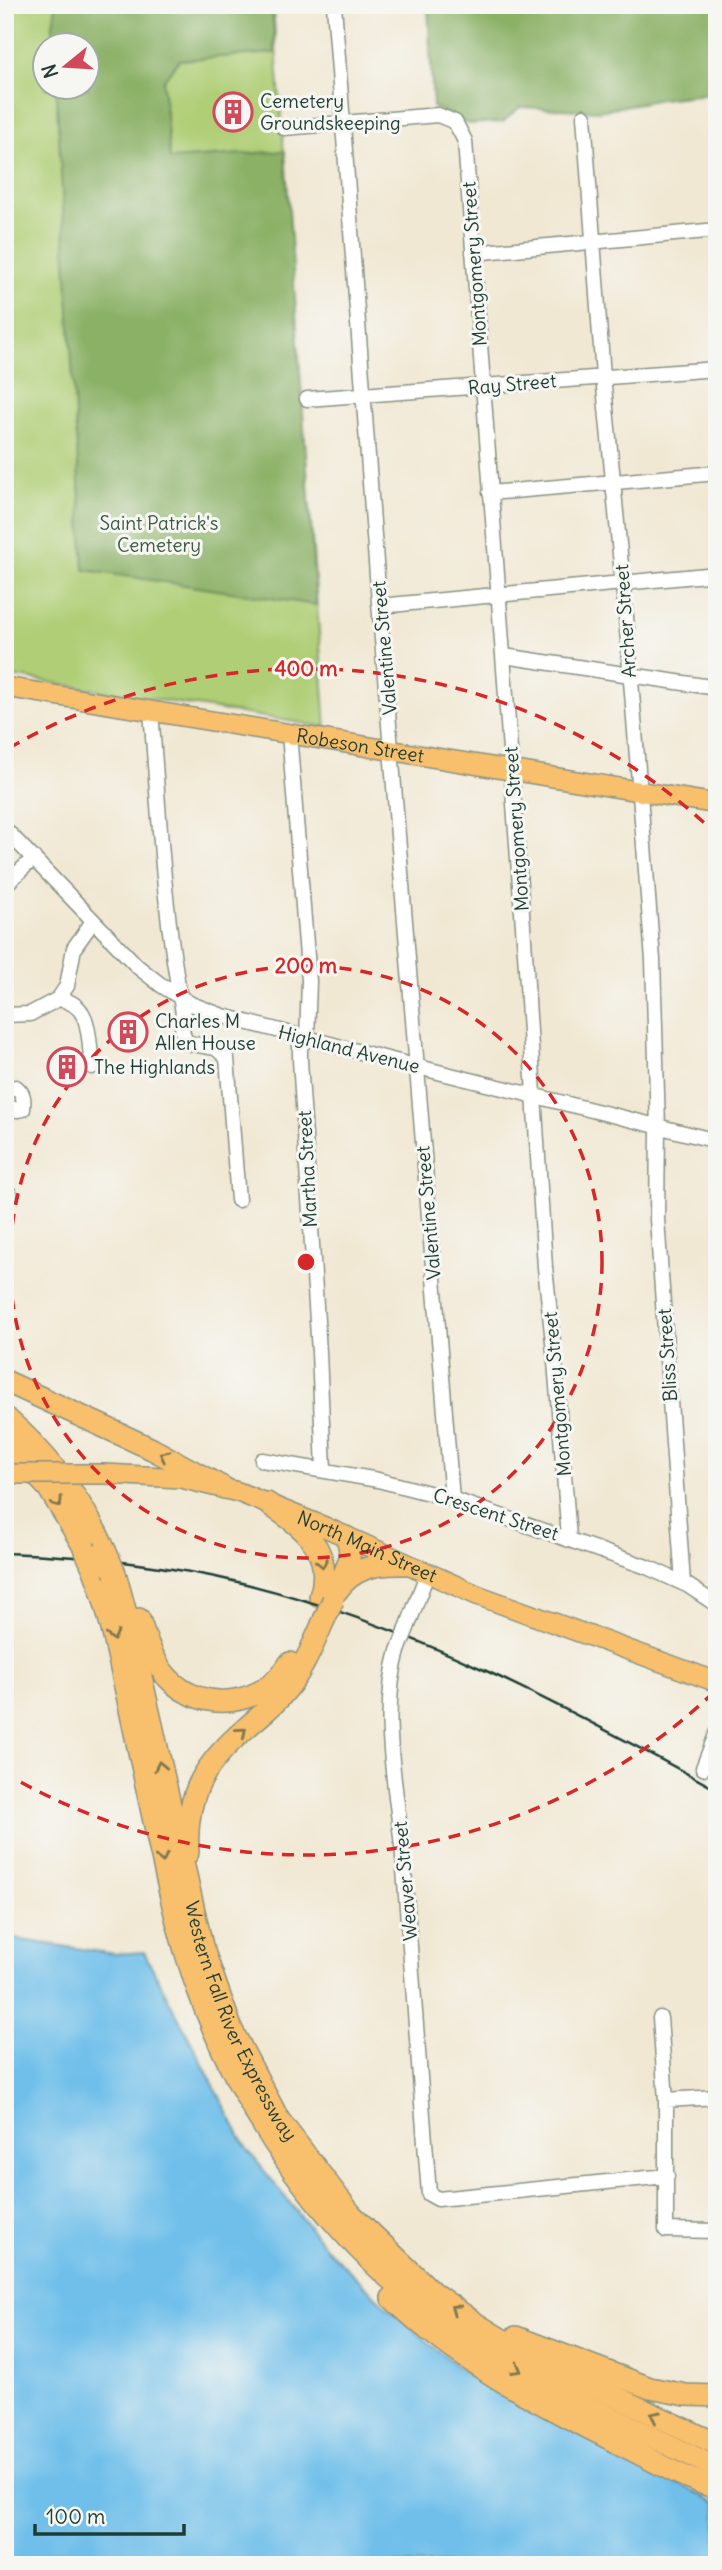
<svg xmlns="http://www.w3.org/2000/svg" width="722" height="2570" font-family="Delius,sans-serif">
  <rect width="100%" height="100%" fill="#f6f6f2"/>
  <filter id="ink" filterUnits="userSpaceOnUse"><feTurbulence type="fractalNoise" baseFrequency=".0143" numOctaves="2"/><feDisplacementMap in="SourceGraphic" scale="14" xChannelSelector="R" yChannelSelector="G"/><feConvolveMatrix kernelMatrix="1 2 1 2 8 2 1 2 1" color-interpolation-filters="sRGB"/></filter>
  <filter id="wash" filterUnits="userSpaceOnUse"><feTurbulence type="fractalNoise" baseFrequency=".00686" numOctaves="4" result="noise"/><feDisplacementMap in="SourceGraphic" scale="28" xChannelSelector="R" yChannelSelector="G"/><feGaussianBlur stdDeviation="1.57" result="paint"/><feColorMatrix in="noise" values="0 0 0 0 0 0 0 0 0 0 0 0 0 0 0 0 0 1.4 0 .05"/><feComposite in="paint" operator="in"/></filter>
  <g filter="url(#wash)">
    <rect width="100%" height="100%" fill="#f1e8d3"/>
    <path fill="#afce75" stroke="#678654" stroke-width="2" fill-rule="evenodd" d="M5,5H273L326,727L5,675ZM46,46H88V88H46Z"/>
    <path fill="#8bb166" stroke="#55774d" stroke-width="2" d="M56,5H272L275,53L179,60L163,81L170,159L285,151L316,605L84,570L56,88H88V46L54,45L53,25Z
      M428,5H717V96L707,94L661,99L599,111L520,107L503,122L468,124L433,107Z"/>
    <path fill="#6fbfea" stroke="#477e8f" stroke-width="2" d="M8,1938L115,1954L144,1952L247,2149L325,2247L387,2307L471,2378L717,2503V2565H5V1939Z"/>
  </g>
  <g filter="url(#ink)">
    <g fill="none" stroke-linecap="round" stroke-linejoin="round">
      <g stroke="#889284" stroke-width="17">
        <path id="minor" d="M334,5L379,602L452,1499
          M584,116L603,376L626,617L653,960L658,1127L657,1219L683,1583
          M284,128L438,115L455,122L465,141L525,953L545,1267L555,1361L569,1538
          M473,253L717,230
          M307,399L717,369
          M490,493L717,473
          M380,606L717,574
          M504,656L717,688
          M151,711C159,810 163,910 182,1007C185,1023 178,1028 187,1043L216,1048L227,1058L238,1200
          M289,733L309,981L307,1039L300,1046V1060L319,1352L324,1470
          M5,829L138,967L161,985L191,1004L223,1016L418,1067L717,1141
          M5,885L34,858
          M58,999C93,1003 88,1039 92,1067
          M5,1015L30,1014L58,999L67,986L74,948L93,921
          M5,1090L16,1087C24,1093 24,1099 23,1109L17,1110L5,1106
          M5,1195L10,1194
          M262,1460L378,1480L452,1499L647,1567L687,1585L717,1605
          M407,1628L427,1574
          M398,1651C379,1715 397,1790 403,1856C412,1969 420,2082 429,2194L438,2199L667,2176
          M703,1768L717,1732
          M660,2018L666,2100V2230L717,2231
          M666,2100L717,2097"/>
      </g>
      <g stroke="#889284" stroke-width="22">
        <g id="major">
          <path id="s1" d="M5,687L717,804"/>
          <path id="s2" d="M105,1474L181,1478L238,1492L325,1527L477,1595L717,1682"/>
        </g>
      </g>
      <g stroke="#889284" stroke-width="24">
        <g id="highway">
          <path d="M5,1381L152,1449L224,1488"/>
          <path d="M5,1417C48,1454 81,1498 105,1550"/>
          <path d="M5,1441L49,1489L84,1547"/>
          <path d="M267,1503C303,1527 335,1549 320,1597"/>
          <path d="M94,1570C110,1612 118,1656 128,1700C144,1774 159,1849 177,1922C223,2100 331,2255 487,2352C560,2397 640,2430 717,2468"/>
          <path id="s3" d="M115,1573L130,1628L202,1946L232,2030L279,2120L351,2214L432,2292L478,2325L530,2357L717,2444"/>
          <path d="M339,1586C346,1569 355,1554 346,1537"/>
          <path d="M336,1592C352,1568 376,1563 404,1564"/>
          <path d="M139,1619C146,1639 153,1662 168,1678C203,1715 264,1706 290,1663"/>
          <path d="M188,1853C185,1795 203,1765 246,1728C258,1717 272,1707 282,1695C302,1673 312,1647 324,1620"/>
          <path d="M392,2298C459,2363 538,2403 620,2444C651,2459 683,2479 717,2488"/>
          <path d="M516,2337L650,2388L686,2395L717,2396"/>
        </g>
      </g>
      <use href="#minor" stroke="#fff" stroke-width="14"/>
      <use href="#major" stroke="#f8bf6c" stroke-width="19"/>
      <use href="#highway" stroke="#f8bf6c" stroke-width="21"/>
      <path stroke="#1f3d34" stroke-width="2.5" d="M5,1553C85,1556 164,1564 242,1583C410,1624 566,1707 717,1790"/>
      <g stroke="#889284" stroke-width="17" stroke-linecap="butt">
        <path id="minor-bridge" d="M398,1651L407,1628"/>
      </g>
      <g stroke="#889284" stroke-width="22" stroke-linecap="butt">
        <path id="major-bridge" d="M5,1474H105"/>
      </g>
      <g stroke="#889284" stroke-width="24" stroke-linecap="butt">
        <path id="highway-bridge" d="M84,1547L94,1570
          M105,1550L115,1573
          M324,1620L333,1600"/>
      </g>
      <use href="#minor-bridge" stroke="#fff" stroke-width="14"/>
      <use href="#major-bridge" stroke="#f8bf6c" stroke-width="19"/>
      <use href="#highway-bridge" stroke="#f8bf6c" stroke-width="21"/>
    </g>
    <defs><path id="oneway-chevron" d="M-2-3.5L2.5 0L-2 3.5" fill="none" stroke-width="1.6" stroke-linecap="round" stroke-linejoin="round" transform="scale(1.75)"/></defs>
    <g stroke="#81784d">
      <use href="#oneway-chevron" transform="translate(164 1455) rotate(-153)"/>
      <use href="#oneway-chevron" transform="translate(58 1503) rotate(56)"/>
      <use href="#oneway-chevron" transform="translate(322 1563) rotate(77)"/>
      <use href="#oneway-chevron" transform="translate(113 1636) rotate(77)"/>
      <use href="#oneway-chevron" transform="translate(242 1732) rotate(-41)"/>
      <use href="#oneway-chevron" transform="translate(160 1766) rotate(-102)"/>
      <use href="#oneway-chevron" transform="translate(162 1858) rotate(77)"/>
      <use href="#oneway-chevron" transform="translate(455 2309) rotate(-144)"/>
      <use href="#oneway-chevron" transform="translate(517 2369) rotate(29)"/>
      <use href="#oneway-chevron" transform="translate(655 2416) rotate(-155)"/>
    </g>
  </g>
  <g fill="none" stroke="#d62828" stroke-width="3.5" stroke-dasharray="12 9">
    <circle cx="306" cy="1262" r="296"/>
    <path d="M714 1692A593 593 0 0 1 10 1776M9 748A593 593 0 0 1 714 832"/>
  </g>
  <defs>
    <g id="building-ring" transform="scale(2.0125)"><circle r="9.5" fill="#f6f6f2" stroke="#d1495b" stroke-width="1.5"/><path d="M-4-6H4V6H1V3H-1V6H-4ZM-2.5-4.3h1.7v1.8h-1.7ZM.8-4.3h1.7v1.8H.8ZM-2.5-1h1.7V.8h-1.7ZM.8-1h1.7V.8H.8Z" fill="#d1495b"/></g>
  </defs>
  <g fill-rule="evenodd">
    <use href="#building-ring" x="233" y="112"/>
    <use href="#building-ring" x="128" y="1032"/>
    <use href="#building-ring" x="67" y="1067"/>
  </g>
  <g text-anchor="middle" stroke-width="6" stroke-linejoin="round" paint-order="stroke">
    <g font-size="19" fill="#1f3d34" stroke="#f6f6f2" text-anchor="start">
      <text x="260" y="108">Cemetery<tspan x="260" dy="22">Groundskeeping</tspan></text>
      <text x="155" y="1028">Charles M<tspan x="155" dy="22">Allen House</tspan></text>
      <text x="94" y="1074">The Highlands</text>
    </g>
    <g font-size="19" fill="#1f3d34" stroke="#f6f6f2">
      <text transform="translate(474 264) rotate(-94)" y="7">Montgomery Street</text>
      <text transform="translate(512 384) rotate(-5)" y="7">Ray Street</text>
      <text transform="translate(625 621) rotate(-94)" y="7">Archer Street</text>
      <text transform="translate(384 648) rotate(-95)" y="7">Valentine Street</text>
      <text dy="7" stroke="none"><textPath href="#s1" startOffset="360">Robeson Street</textPath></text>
      <text transform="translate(516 829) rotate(-94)" y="7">Montgomery Street</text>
      <text transform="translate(349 1049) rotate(14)" y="7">Highland Avenue</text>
      <text transform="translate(307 1169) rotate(-93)" y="7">Martha Street</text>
      <text transform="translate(428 1213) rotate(-95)" y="7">Valentine Street</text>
      <text transform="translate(667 1355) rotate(-94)" y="7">Bliss Street</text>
      <text transform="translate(557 1394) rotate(-95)" y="7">Montgomery Street</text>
      <text transform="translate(496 1514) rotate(18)" y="7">Crescent Street</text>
      <text dy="7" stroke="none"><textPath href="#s2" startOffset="275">North Main Street</textPath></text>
      <text transform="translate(405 1881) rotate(-95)" y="7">Weaver Street</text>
      <text dy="7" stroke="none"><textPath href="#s3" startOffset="467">Western Fall River Expressway</textPath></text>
    </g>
    <g font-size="19" fill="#3c5a41" stroke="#f6f6f2">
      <text x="159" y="530">Saint Patrick's<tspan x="159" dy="22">Cemetery</tspan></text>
    </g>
  </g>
  <circle cx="306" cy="1262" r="10" fill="#d62828" stroke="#f6f6f2" stroke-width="3.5"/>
  <g font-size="21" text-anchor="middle" font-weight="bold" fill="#d62828" stroke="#f6f6f2" stroke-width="6" stroke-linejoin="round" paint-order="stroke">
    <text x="306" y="676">400 m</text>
    <text x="306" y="973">200 m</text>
  </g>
  <rect width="722" height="2570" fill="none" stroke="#f6f6f2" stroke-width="28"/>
  <g transform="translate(66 66) rotate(252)"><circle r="33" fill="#f6f6f2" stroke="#a0aca6" stroke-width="2"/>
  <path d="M0-5L12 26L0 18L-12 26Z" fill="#d1495b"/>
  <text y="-10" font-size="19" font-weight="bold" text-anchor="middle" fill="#1f3d34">N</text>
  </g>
  <path d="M35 2524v10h149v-10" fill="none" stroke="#1f3d34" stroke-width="3.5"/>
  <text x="46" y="2524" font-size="21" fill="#1f3d34" stroke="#f6f6f2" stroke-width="5" paint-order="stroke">100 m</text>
</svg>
